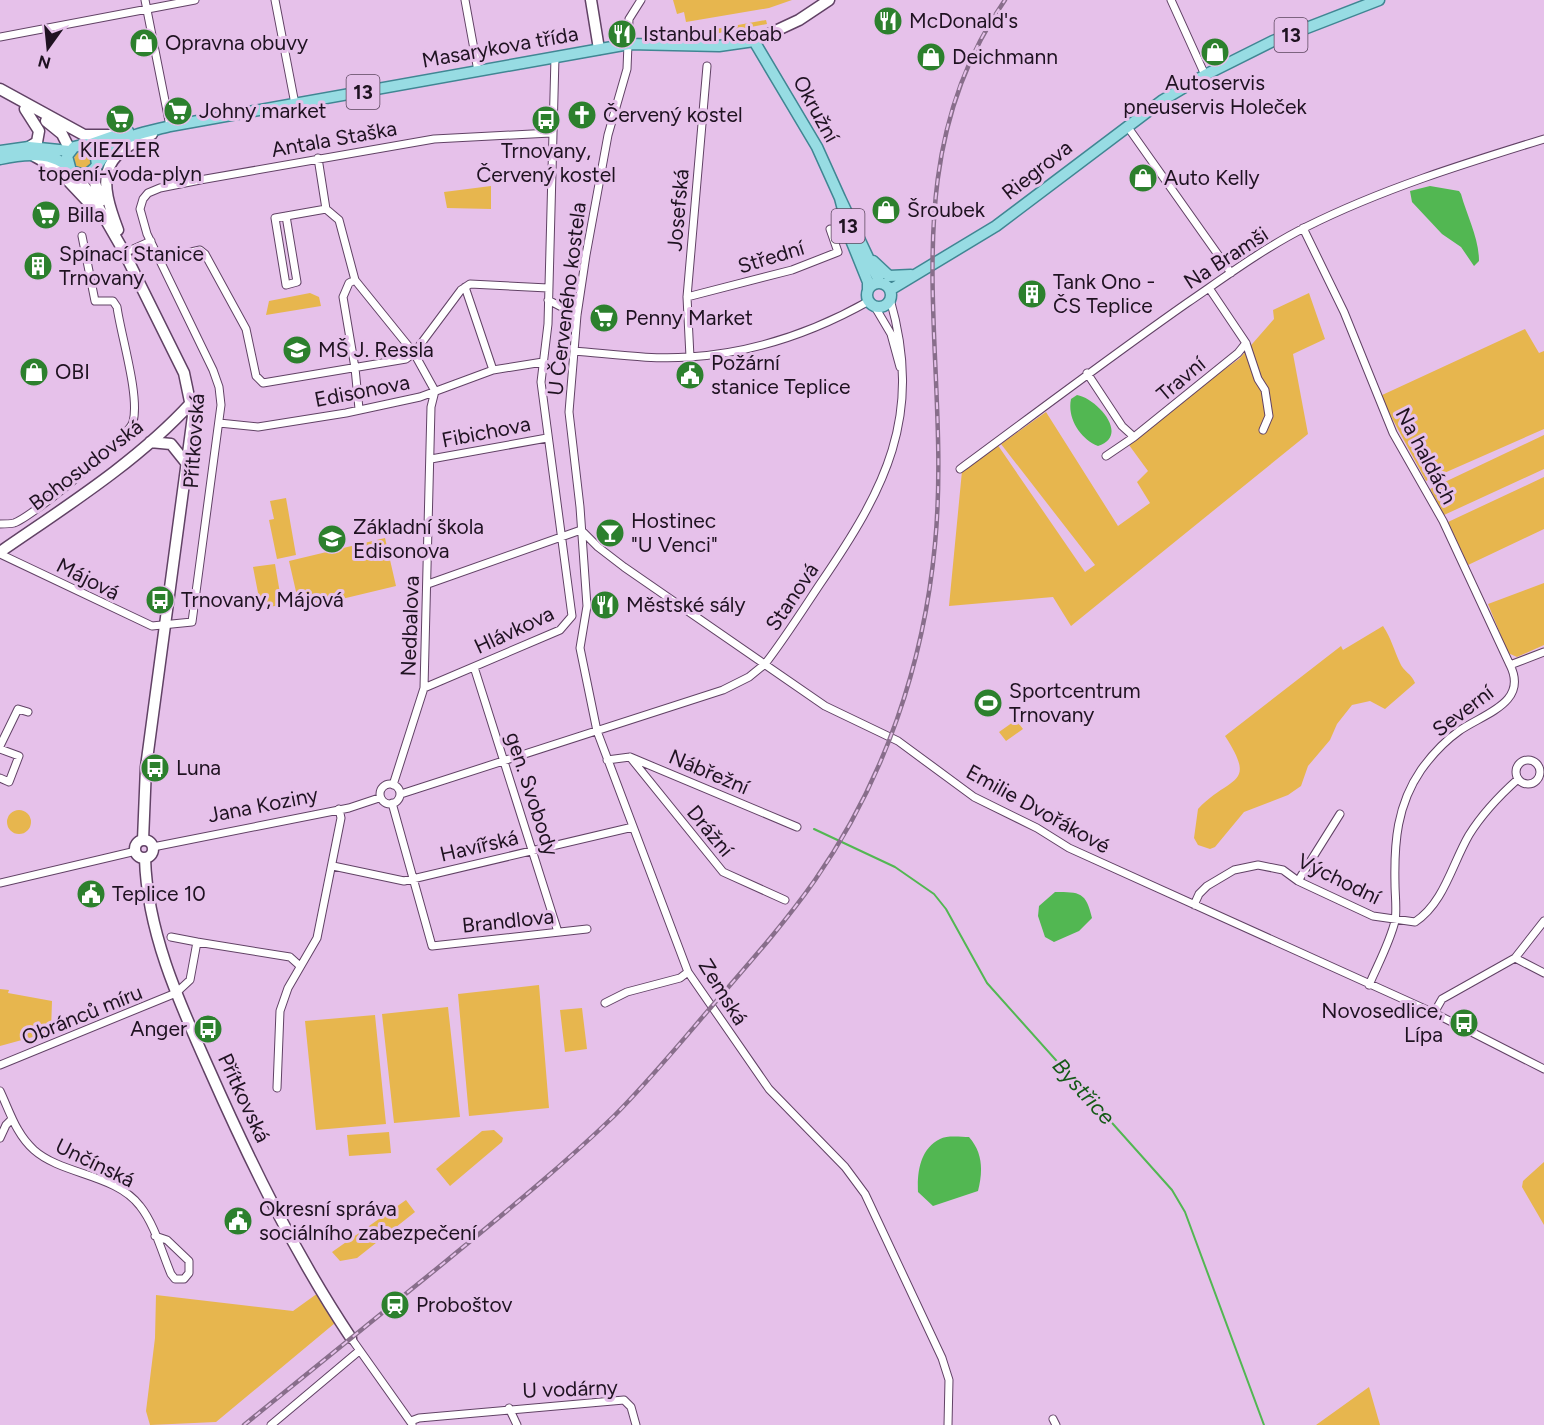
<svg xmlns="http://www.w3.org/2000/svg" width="1544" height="1425" font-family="Figtree,sans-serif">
  <rect width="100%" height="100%" fill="#e6c1ea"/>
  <path fill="#e7b64e" d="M673,0H792L769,8L686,22L684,12L677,14Z
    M766,20L767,24L703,36L705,31Z
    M74 160a9 9 0 1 1 18 0a9 9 0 1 1-18 0Z
    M491,186V209L447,208L444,192Z
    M310,293L319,297L321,306L266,315L269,301Z
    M1309,293L1325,339L1293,354L1308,434L1071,626L1053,597L949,606L962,471L997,444L1085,572L1095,565L1001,444L1046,412L1118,526L1150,503L1137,482L1148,471L1129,445L1198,388L1239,359L1274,319L1273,310Z
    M1525,329L1539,353L1544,351V429L1426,481L1380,396Z
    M1544,435V469L1444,515L1430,489Z
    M1544,477V529L1468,565L1448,522Z
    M286,498L296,555L277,559L269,520L274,519L270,501Z
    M385,538L396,586L300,609L289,561Z
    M275,564L282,605L261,608L253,567Z
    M1544,583V645L1517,657L1508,653L1488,604Z
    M1383,626C1391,638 1394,650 1400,663C1403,671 1412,674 1415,683L1385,709L1370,701L1352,705L1337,724L1330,740L1308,766L1301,786L1288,795L1244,812L1215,847L1210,849L1198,845L1194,838L1198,809C1230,775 1258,787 1225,736L1341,646L1343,650Z
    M1016,720L1023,729L1006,741L999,732Z
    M7 822a12 12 0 1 1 24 0a12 12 0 1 1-24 0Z
    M539,985L549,1108L469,1116L458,994Z
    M0,989L9,990L8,993L52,1001L51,1032L0,1046Z
    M448,1007L460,1117L394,1123L382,1014Z
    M582,1008L587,1049L565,1052L560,1010Z
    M375,1015L386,1124L316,1130L305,1021Z
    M494,1130L503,1138L502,1142L450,1186L436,1169L482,1131Z
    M389,1132L391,1153L349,1156L347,1135Z
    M1544,1162V1225L1522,1187L1523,1181Z
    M406,1200L415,1212L357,1258L340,1261L332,1252Z
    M318,1293L335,1323L216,1422L150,1425L146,1411L155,1338L156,1295L293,1311Z
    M1369,1387L1380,1425H1316Z"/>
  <path fill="#52b752" d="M1430,186L1459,191L1461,194C1467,216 1479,238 1479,261L1474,266L1461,247L1442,234L1412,202L1410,191Z
    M1077,395C1098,399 1130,436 1098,446C1080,439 1067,418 1071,399Z
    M1055,892C1080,892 1086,892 1092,918L1079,931L1054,942L1045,937L1038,916L1039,906Z
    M969,1137C983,1153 983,1171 978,1191L933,1206L918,1192C917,1172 920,1149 940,1139C947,1135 961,1137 969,1137Z"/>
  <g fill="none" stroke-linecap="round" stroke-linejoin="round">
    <path stroke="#52b752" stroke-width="2" d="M814,829L895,867L934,894L946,909L987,983L1172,1190L1185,1212L1264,1425"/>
    <g stroke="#614265" stroke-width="9">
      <path id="street" d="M145,0L170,126
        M275,0L295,104
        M465,0L478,71
        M641,0L629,19L627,69L608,135L586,255L577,315L569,412L580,507L587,606L580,648L597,731L688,972L769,1089L845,1167L865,1194L942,1358L949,1380L948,1425
        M1171,0L1205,75
        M0,37L195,0
        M1127,126L1231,273
        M318,158L326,209L339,220L355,280L414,353L435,391
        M286,216L297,282L286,285L275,218L326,209
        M1303,228L1344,312L1393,433L1443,521L1510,665L1544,652
        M124,253L151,241
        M159,259L200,250L205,254L246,329L256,376L263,383L406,359L414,353L461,290L470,284L548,288
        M355,280L349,283L343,297L355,368L359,409
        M465,287L493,370
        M1209,288L1246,343L1258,379L1265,390L1269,416L1263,430
        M687,297L792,270L838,252L830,229
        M548,300L577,315
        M875,307L891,334L900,367
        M574,351C612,354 651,360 689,357C752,353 814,332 869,301
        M690,357L687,297L707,66
        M1087,373L1122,426L1134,437L1238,353L1246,343
        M219,423L258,427L346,413L420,397L493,370L543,362
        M1106,456L1134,437
        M431,459L547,438
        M960,469C1036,413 1110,357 1187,303C1225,277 1264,248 1306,227C1382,189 1463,164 1544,139
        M0,524C4,524 10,524 14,523C31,518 129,437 133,422C140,396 121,336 117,307L113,301H95L82,236
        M581,530L598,547L624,567L825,706L898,741L974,797L1037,828L1069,848L1434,1013L1544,1069
        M0,554L152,626L192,622L221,405L219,387L213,370L147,234L140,209L143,199L148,193L160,188L200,180L434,139L551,133
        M428,584L581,530
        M474,667L558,932
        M424,688L560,630L572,616L541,382L548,324L555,57
        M0,746L18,709L28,712
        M0,749L19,756L9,782L0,778
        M630,757L723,872L785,900
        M1516 772a12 12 0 1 1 24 0a12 12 0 1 1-24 0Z
        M607,760L630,757L797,827
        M380 794a10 10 0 1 1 20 0a10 10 0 1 1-20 0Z
        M393,785L424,688L431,407L435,391
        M401,794L723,690L749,677L765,664C785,638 802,611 820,584C885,489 924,417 890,299
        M392,803L432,946L587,929
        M153,847L349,808L379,798
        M333,866L404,881L633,827
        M1298,881L1340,814
        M0,883L136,851
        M1194,905L1199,894L1207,886L1234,870L1258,865L1283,870L1298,881L1373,916L1415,922C1444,903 1452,864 1469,835C1482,814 1499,796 1518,779
        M171,937L197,942
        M1515,958L1544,973
        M1369,985C1378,964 1390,942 1395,921C1397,910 1395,895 1395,884C1394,842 1397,805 1421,770C1431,756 1445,741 1459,731C1483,714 1529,703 1510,665
        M605,1003L627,992L680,978L688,972
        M1434,1013L1442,999L1515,958L1544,921
        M0,1065L176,993L190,980L197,942L290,957L300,966
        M277,1088L280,1011L288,988L317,938L341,818L339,809
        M0,1091C10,1112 16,1134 34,1150C62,1175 116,1174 140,1206C155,1225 162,1253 171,1274L175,1279H184L189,1273V1261L167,1240L155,1236
        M0,1138L6,1125L12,1119
        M351,1338L412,1424
        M509,1408L517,1425
        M1053,1419L1056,1425
        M411,1421L419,1418L624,1400L631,1407L636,1425
        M271,1425L359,1351"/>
    </g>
    <g stroke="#614265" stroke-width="13">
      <path id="secondary" d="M591,0L599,49
        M754,41L799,20L829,0
        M0,89L84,135H110
        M25,109L39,131L37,142L29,147
        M46,121L62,134L70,150
        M34,156L57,169L90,204
        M96,167L95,183L101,201
        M73,172L92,196L123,250L184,373L193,416L146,767L143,840
        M118,230C99,180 98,156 152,134
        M150,442L171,444L187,464
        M0,552C65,507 137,462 191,403
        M135 849a9 9 0 1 1 18 0a9 9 0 1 1-18 0Z
        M145,858C147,932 179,1002 209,1069C250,1162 295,1254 351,1338"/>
    </g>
    <g stroke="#408693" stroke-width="13">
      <path id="primary" d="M88,145L128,131
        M0,151L29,147L69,151
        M0,159C22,154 52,150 69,168
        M97,165L95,151L86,144L74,147L67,156L71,171L84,175C98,171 102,153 115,145C130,134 152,131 170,126L629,44L719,46L754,41L817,147L840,198
        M873,261L889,276L911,275
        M867 295a12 12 0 1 1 24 0a12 12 0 1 1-24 0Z
        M868,290V282L851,240L840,198L880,283
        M890,290L996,226L1163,100L1205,75L1273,41L1379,0"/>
    </g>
    <use href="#street" stroke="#fff" stroke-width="7"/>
    <use href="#secondary" stroke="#fff" stroke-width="10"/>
    <use href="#primary" stroke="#97dce3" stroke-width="10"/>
    <g stroke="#886e8b" stroke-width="4.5">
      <path id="rail" d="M244,1425C311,1371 378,1316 445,1262C502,1215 560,1168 614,1116C646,1084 676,1048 706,1013C743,970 782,927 815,880C884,781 924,664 935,544C953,355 887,169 1005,0"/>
    </g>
    <use href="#rail" stroke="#e6c1ea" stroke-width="2" stroke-dasharray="7" stroke-linecap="butt"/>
  </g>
  <defs>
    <g id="restaurant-disc" transform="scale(1.5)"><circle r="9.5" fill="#2c802d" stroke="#e6c1ea"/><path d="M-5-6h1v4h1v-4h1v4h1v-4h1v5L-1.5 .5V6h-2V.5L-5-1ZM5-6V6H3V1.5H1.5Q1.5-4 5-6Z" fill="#fff"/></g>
    <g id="shop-disc" transform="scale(1.5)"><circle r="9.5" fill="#2c802d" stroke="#e6c1ea"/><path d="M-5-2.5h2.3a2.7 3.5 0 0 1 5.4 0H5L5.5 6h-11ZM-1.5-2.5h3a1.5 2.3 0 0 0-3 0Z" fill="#fff"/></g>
    <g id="supermarket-disc" transform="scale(1.5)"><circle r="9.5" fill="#2c802d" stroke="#e6c1ea"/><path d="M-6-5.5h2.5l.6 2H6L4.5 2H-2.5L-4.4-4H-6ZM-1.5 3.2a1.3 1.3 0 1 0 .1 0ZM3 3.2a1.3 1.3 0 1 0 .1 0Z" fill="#fff"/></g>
    <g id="church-disc" transform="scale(1.5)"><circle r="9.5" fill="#2c802d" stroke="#e6c1ea"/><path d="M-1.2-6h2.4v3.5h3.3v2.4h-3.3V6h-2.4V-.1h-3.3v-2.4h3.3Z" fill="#fff"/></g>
    <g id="bus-disc" transform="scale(1.5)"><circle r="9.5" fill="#2c802d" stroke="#e6c1ea"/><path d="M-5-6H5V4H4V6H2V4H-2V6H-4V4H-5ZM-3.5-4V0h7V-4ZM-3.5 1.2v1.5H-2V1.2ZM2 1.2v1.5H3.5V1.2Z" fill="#fff"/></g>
    <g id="building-disc" transform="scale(1.5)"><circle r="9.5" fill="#2c802d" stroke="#e6c1ea"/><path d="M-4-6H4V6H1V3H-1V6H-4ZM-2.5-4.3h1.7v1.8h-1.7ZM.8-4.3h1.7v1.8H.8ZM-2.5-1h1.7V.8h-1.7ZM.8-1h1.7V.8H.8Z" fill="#fff"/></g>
    <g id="school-disc" transform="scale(1.5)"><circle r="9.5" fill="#2c802d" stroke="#e6c1ea"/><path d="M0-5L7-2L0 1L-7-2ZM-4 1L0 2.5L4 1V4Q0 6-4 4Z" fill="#fff"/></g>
    <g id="civic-disc" transform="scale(1.5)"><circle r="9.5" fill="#2c802d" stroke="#e6c1ea"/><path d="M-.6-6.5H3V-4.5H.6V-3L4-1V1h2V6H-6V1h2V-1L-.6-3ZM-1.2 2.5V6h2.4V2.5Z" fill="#fff"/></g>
    <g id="bar-disc" transform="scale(1.5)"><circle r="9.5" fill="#2c802d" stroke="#e6c1ea"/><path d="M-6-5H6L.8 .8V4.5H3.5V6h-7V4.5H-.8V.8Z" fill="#fff"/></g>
    <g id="stadium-disc" transform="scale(1.5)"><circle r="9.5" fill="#2c802d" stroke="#e6c1ea"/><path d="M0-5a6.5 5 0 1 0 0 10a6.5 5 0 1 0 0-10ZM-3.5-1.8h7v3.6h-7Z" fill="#fff"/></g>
    <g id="station-disc" transform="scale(1.5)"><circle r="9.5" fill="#2c802d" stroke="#e6c1ea"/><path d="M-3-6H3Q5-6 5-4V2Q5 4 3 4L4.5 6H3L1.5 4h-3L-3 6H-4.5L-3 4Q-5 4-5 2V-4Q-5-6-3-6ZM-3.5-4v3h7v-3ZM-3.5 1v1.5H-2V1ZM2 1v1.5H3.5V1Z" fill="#fff"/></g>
  </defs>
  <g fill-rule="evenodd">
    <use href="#restaurant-disc" x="888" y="21"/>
    <use href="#restaurant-disc" x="622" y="34"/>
    <use href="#shop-disc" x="144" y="43"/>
    <use href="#shop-disc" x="1215" y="52"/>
    <use href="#shop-disc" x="931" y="57"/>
    <use href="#supermarket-disc" x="178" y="111"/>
    <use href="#church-disc" x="582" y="115"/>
    <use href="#supermarket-disc" x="120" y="119"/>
    <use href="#bus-disc" x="546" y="120"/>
    <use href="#shop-disc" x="1143" y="178"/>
    <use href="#shop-disc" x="886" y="210"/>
    <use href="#supermarket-disc" x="46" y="215"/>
    <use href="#building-disc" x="38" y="266"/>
    <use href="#building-disc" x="1032" y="294"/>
    <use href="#supermarket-disc" x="604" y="318"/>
    <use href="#school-disc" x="297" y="350"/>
    <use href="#shop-disc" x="34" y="372"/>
    <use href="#civic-disc" x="690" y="375"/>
    <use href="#bar-disc" x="610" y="533"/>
    <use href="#school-disc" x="332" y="539"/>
    <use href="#bus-disc" x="160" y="600"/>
    <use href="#restaurant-disc" x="605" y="605"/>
    <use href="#stadium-disc" x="988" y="703"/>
    <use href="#bus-disc" x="155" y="768"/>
    <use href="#civic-disc" x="91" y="894"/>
    <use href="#bus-disc" x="1464" y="1023"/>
    <use href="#bus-disc" x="208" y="1029"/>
    <use href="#civic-disc" x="238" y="1221"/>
    <use href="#station-disc" x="395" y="1305"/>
  </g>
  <g text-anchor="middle" stroke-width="6" stroke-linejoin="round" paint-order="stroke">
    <g fill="#e6c1ea" stroke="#5b465d" stroke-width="1.5">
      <rect x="1274.5" y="18" width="33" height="34" rx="4.5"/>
      <rect x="346.5" y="75" width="33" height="34" rx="4.5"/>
      <rect x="831.5" y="209" width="33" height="34" rx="4.5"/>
    </g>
    <g font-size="20" font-weight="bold" fill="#1f1221">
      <text x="1291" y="42">13</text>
      <text x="363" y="99">13</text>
      <text x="848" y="233">13</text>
    </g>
    <g font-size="21" fill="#1f1221" stroke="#e6c1ea" text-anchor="start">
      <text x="909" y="28">McDonald's</text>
      <text x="643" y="41">Istanbul Kebab</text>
      <text x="165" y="50">Opravna obuvy</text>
      <text x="952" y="64">Deichmann</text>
      <text x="1215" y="90" text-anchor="middle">Autoservis<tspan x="1215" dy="24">pneuservis Holeček</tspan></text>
      <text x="199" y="118">Johny market</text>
      <text x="603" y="122">Červený kostel</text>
      <text x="120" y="157" text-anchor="middle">KIEZLER<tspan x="120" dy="24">topení-voda-plyn</tspan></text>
      <text x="546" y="158" text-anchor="middle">Trnovany,<tspan x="546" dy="24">Červený kostel</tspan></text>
      <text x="1164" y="185">Auto Kelly</text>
      <text x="907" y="217">Šroubek</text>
      <text x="67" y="222">Billa</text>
      <text x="59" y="261">Spínací Stanice<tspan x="59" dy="24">Trnovany</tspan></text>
      <text x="1053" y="289">Tank Ono -<tspan x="1053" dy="24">ČS Teplice</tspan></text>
      <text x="625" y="325">Penny Market</text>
      <text x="318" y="357">MŠ J. Ressla</text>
      <text x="711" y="370">Požární<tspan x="711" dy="24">stanice Teplice</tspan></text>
      <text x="55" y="379">OBI</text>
      <text x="631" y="528">Hostinec<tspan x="631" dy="24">"U Venci"</tspan></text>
      <text x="353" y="534">Základní škola<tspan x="353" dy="24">Edisonova</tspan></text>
      <text x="181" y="607">Trnovany, Májová</text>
      <text x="626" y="612">Městské sály</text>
      <text x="1009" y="698">Sportcentrum<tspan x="1009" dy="24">Trnovany</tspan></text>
      <text x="176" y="775">Luna</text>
      <text x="112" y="901">Teplice 10</text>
      <text x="1443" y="1018" text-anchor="end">Novosedlice,<tspan x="1443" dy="24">Lípa</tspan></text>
      <text x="187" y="1036" text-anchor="end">Anger</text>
      <text x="259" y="1216">Okresní správa<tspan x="259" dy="24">sociálního zabezpečení</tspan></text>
      <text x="416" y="1312">Proboštov</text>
    </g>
    <g font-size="21" fill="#1f1221" stroke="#e6c1ea">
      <text transform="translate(500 47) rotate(-10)" y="7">Masarykova třída</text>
      <text transform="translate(816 109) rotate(61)" y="7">Okružní</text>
      <text transform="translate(334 139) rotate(-10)" y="7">Antala Staška</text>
      <text transform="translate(1037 170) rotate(-38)" y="7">Riegrova</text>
      <text transform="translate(678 210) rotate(-85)" y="7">Josefská</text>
      <text transform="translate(771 257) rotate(-17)" y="7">Střední</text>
      <text transform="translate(1226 258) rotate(-33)" y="7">Na Bramši</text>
      <text transform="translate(567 299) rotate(-83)" y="7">U Červeného kostela</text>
      <text transform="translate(1181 379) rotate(-40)" y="7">Travní</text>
      <text transform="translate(362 391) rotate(-11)" y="7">Edisonova</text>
      <text transform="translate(486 432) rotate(-11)" y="7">Fibichova</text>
      <text transform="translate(194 441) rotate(-86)" y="7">Přítkovská</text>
      <text transform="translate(1426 456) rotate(62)" y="7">Na haldách</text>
      <text transform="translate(86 465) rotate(-37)" y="7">Bohosudovská</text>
      <text transform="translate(88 579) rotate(27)" y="7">Májová</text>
      <text transform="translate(792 597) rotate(-56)" y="7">Stanová</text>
      <text transform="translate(410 626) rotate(-88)" y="7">Nedbalova</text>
      <text transform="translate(514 630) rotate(-25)" y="7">Hlávkova</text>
      <text transform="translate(1463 711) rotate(-37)" y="7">Severní</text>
      <text transform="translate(709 772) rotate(23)" y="7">Nábřežní</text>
      <text transform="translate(532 794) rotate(72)" y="7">gen. Svobody</text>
      <text transform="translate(263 805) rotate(-11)" y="7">Jana Koziny</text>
      <text transform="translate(1038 809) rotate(29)" y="7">Emilie Dvořákové</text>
      <text transform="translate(710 831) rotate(50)" y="7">Drážní</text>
      <text transform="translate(479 846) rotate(-13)" y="7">Havířská</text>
      <text transform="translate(1339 879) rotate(26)" y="7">Východní</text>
      <text transform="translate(508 921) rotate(-6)" y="7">Brandlova</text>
      <text transform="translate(723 992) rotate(58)" y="7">Zemská</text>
      <text transform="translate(82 1015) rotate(-22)" y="7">Obránců míru</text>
      <text transform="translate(244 1098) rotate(65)" y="7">Přítkovská</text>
      <text transform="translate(95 1163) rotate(26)" y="7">Unčínská</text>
      <text transform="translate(570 1389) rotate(-2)" y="7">U vodárny</text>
    </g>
    <g font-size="22" font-style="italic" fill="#155a17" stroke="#e6c1ea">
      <text transform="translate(1084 1091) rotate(48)" y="8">Bystřice</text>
    </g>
  </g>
  <g transform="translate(48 48) rotate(195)" stroke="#e6c1ea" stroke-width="4.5" paint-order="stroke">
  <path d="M0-4.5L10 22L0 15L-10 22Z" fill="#1f1221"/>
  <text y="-9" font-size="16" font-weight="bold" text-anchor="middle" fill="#1f1221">N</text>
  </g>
</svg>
